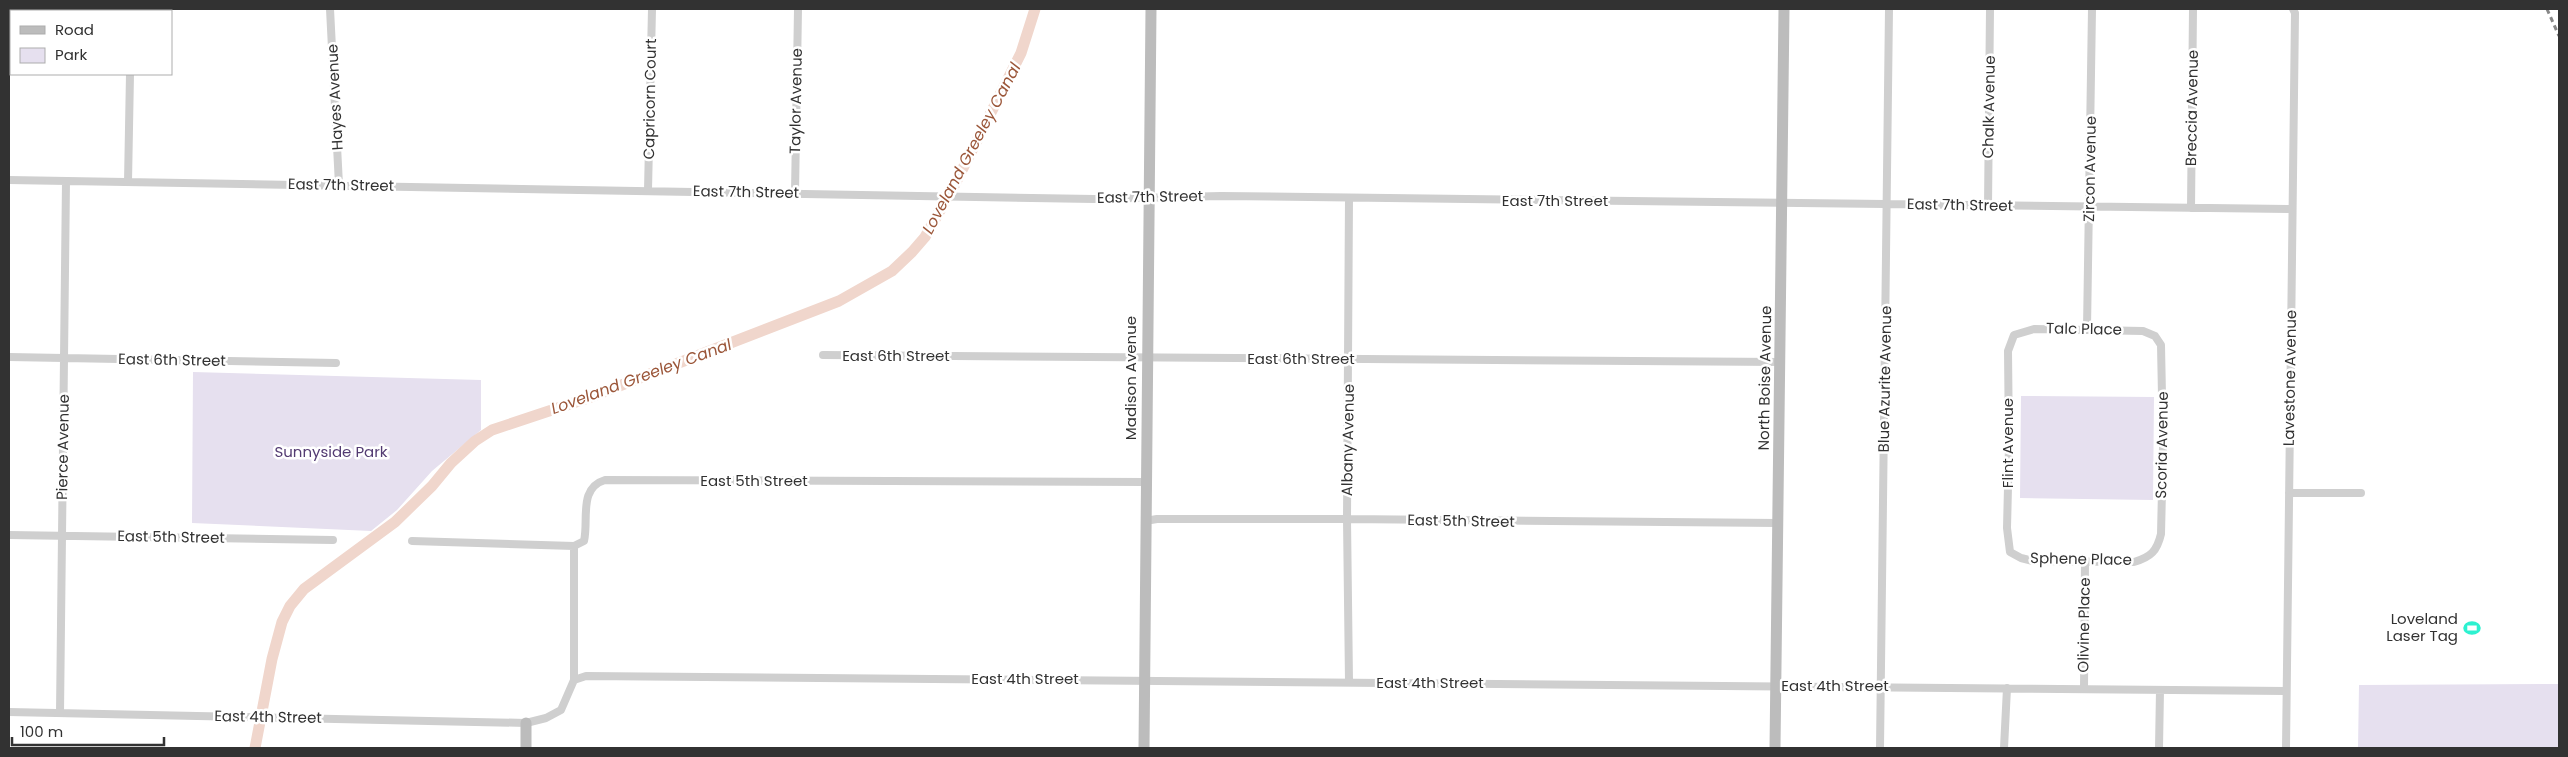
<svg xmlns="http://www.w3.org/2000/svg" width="2568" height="757" font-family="Poppins,sans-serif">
  <rect width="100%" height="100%" fill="#fff"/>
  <path fill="#e6e0ef" d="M193,372L481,380V430L432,471L397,510L371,531L192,523Z
    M2021,396L2154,397L2153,500L2020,498Z
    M2559,684V748H2358L2359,685Z"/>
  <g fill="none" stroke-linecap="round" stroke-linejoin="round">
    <path stroke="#f0d6cc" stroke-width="11" d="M255,748L272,659L282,622L290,606L304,589L395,522L432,486L451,463L475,441L492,430L588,398L839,301L892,271L912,252L925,237L955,184L1021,53L1035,9"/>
    <path stroke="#cfcfcf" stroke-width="8" d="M23,9H165
      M330,9L339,185
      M9,180L1094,199L1221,196L2292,209
      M128,182L130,74
      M648,190L652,9
      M795,193L798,9
      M1988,206L1990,9
      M2191,208L2193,9
      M2034,329L2143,331L2155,336L2161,345L2163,447L2161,534C2157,551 2151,557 2134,562L2033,561L2021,558L2010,552L2007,528L2009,446L2008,351L2014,335Z
      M2087,329L2092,9
      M823,355L1780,362
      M9,357L336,363
      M2289,493H2361
      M1145,521L1157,519H1347L1778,523
      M9,535L333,540
      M412,541L574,546L584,541C589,520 578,488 605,480L1146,482
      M574,680L586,676L2286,691
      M1349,682L1347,519L1349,198
      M2084,689L2085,562
      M9,712L526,723L546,718L561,710L574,680V546
      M60,713L66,181
      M1880,748L1889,9
      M2004,748L2007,688
      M2159,748L2160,690
      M2286,748L2295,13L2293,9"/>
    <path stroke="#bcbcbc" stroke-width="11" d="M526,748V723
      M1144,748L1151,9
      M1775,748L1784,9"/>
    <path stroke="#878787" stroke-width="3" stroke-dasharray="5 4" stroke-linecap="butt" d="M2547,9L2559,36"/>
  </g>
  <defs>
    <g id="stadium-bare" transform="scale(1.35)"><path d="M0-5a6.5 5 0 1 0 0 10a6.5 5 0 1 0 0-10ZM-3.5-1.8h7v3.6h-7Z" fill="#2df1d0" stroke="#fff" stroke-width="2.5" paint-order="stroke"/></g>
  </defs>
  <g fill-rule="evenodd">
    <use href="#stadium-bare" x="2472" y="628"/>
  </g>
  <g text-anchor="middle" stroke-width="5" stroke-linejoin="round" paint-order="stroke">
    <g font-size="15" fill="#323232" stroke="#fff">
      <text transform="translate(335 97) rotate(-93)" y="5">Hayes Avenue</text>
      <text transform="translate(650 99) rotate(-89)" y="5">Capricorn Court</text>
      <text transform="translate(796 101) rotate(-89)" y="5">Taylor Avenue</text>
      <text transform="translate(1989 107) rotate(-89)" y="5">Chalk Avenue</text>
      <text transform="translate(2192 108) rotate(-89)" y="5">Breccia Avenue</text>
      <text transform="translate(2090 169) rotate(-89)" y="5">Zircon Avenue</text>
      <text transform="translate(341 185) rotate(1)" y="5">East 7th Street</text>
      <text transform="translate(746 192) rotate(1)" y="5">East 7th Street</text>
      <text transform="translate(1150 197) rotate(-1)" y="5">East 7th Street</text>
      <text x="1555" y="206">East 7th Street</text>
      <text transform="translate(1960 205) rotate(1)" y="5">East 7th Street</text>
      <text transform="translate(2084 329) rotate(1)" y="5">Talc Place</text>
      <text x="896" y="361">East 6th Street</text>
      <text x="1301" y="364">East 6th Street</text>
      <text transform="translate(172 360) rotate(1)" y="5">East 6th Street</text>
      <text transform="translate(1131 378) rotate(-90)" y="5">Madison Avenue</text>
      <text transform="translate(1765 378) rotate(-89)" y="5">North Boise Avenue</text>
      <text transform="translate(2290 378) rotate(-89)" y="5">Lavestone Avenue</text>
      <text transform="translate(1885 379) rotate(-89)" y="5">Blue Azurite Avenue</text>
      <text transform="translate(1348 440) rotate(-89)" y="5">Albany Avenue</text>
      <text transform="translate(2008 443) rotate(-90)" y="5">Flint Avenue</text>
      <text transform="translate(2162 445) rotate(-89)" y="5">Scoria Avenue</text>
      <text transform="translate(63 447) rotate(-89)" y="5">Pierce Avenue</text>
      <text x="754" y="486">East 5th Street</text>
      <text transform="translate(1461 521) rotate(1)" y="5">East 5th Street</text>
      <text transform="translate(171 537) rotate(1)" y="5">East 5th Street</text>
      <text transform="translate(2081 559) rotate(1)" y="5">Sphene Place</text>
      <text transform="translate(2084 625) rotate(-89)" y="5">Olivine Place</text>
      <text x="1025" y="684">East 4th Street</text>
      <text x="1430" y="688">East 4th Street</text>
      <text x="1835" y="691">East 4th Street</text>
      <text transform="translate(268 717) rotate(1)" y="5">East 4th Street</text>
    </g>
    <g font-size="15" fill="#533b72" stroke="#fff">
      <text x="331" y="457">Sunnyside Park</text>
    </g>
    <g font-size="15" fill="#323232" stroke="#fff" text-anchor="end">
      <text x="2458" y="624">Loveland<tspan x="2458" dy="17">Laser Tag</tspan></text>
    </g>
    <g font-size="16" font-style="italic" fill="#9b5639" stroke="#fff">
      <text transform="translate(971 148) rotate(-62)" y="6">Loveland Greeley Canal</text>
      <text transform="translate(641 376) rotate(-20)" y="6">Loveland Greeley Canal</text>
    </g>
  </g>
  <rect width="2568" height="757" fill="none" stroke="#323232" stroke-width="20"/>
  <rect x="10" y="10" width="162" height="65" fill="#ffffff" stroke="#adadad"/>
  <rect x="20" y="26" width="25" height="8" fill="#bcbcbc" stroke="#adadad"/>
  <text x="55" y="35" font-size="15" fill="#323232">Road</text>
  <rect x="20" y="48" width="25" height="15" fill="#e6e0ef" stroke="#adadad"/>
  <text x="55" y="60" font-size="15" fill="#323232">Park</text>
  <path d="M12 737v8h152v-8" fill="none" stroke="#323232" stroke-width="2.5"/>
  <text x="20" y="737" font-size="15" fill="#323232" stroke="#ffffff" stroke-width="4" paint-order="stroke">100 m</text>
</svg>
